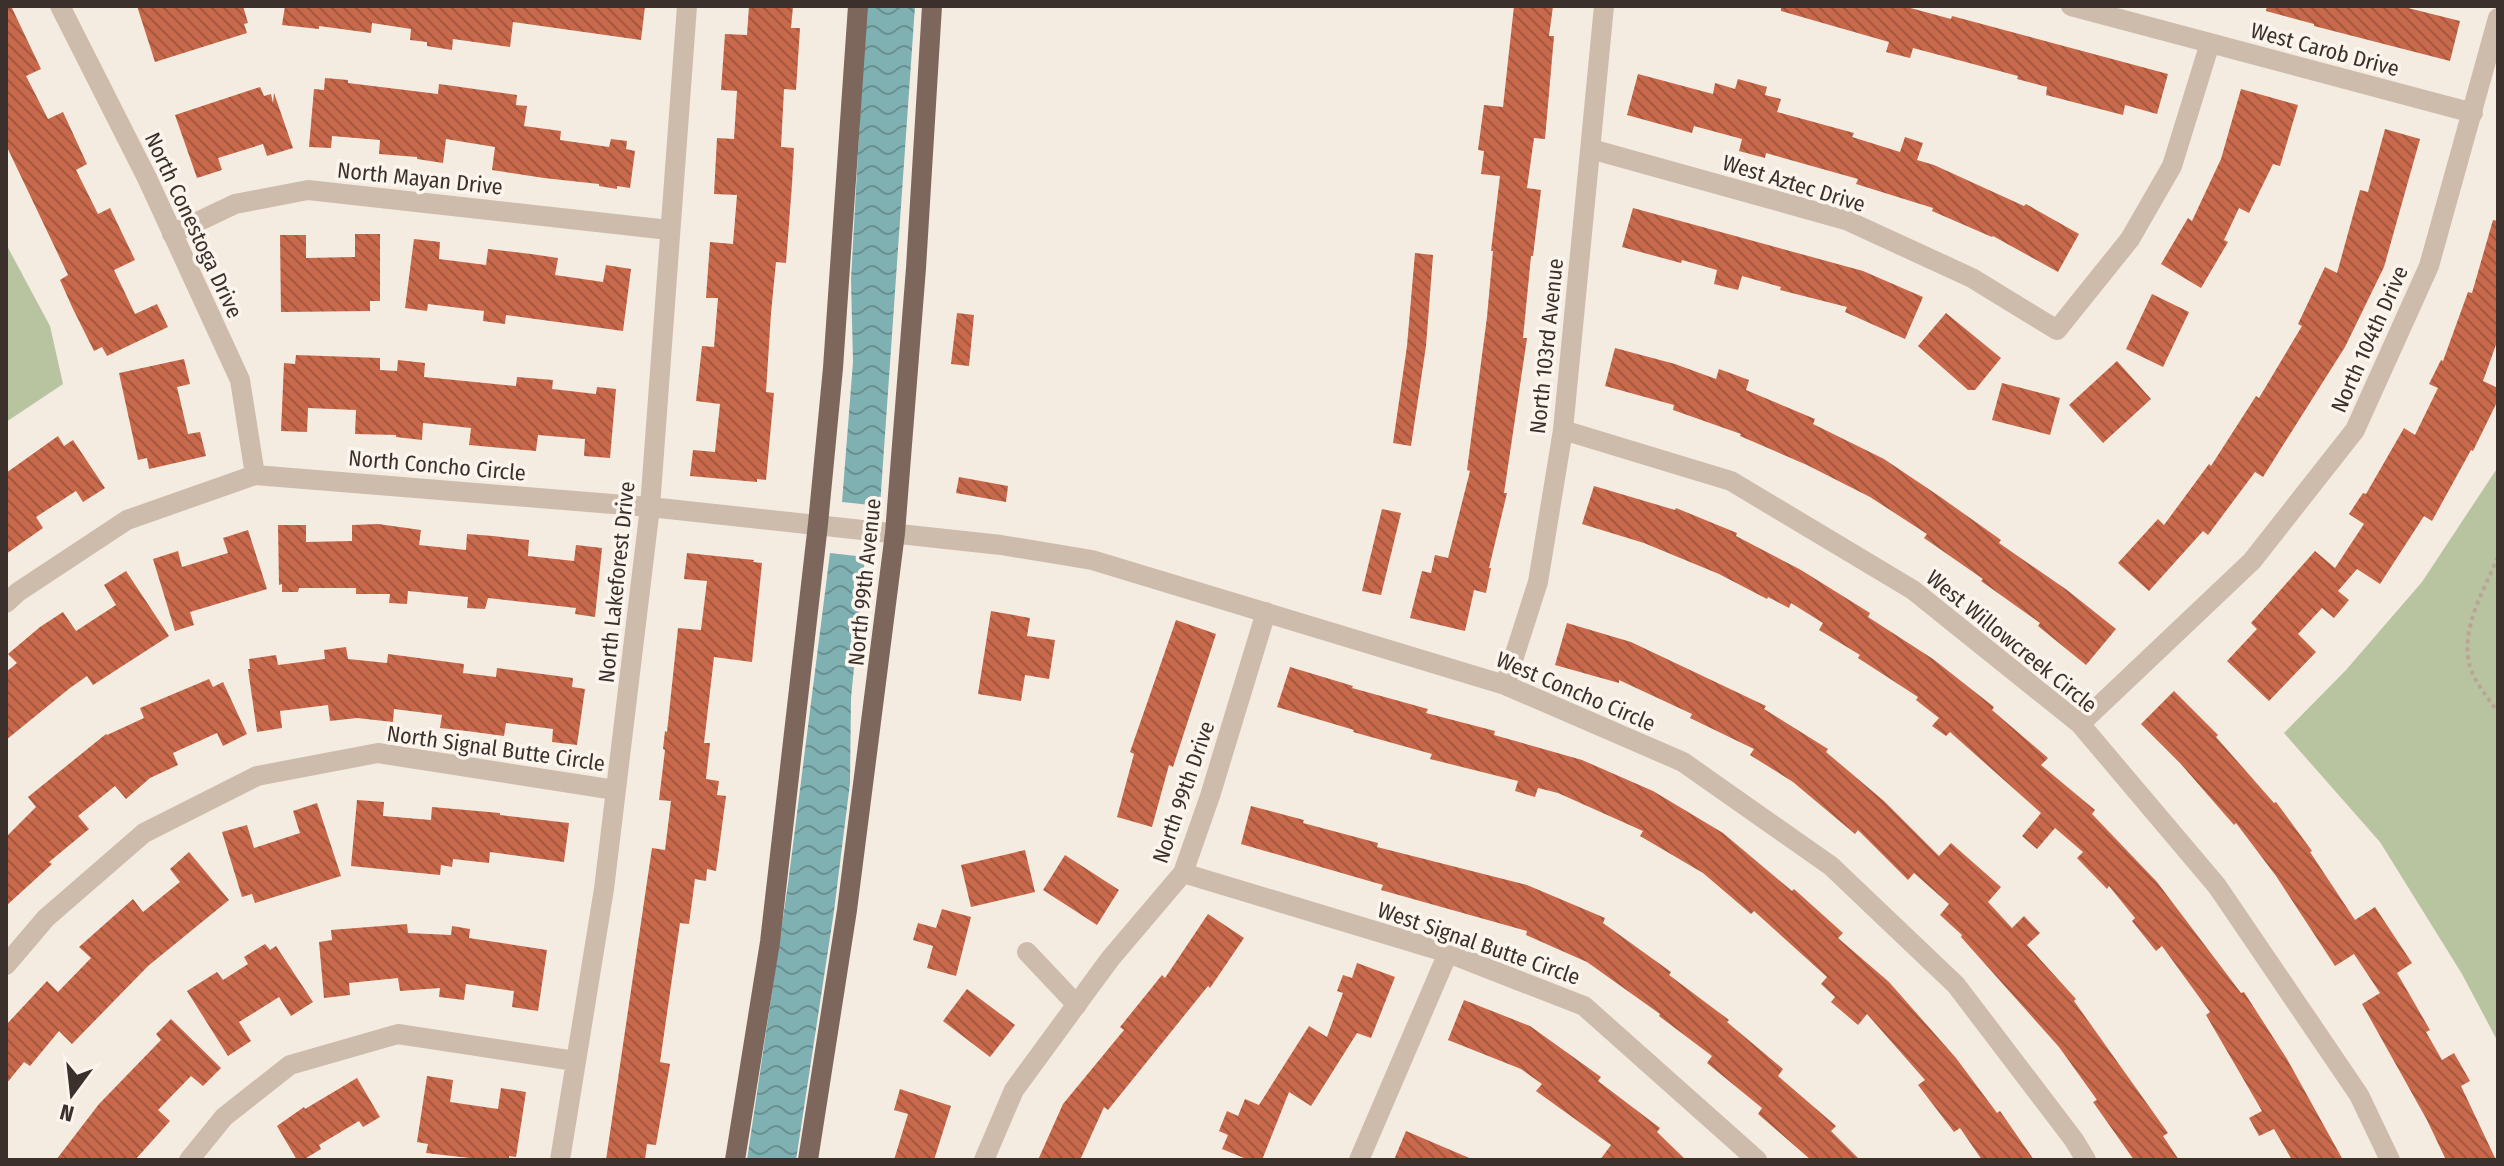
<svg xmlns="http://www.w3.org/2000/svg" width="2504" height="1166" font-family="'Fira Sans Condensed',sans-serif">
  <defs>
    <pattern id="water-waves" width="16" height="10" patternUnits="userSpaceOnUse" patternTransform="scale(2)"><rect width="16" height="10" fill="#7fb0b2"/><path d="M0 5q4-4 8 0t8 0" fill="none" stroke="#699091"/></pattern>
    <pattern id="building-back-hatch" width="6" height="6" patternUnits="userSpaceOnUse" patternTransform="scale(2)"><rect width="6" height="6" fill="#c8694b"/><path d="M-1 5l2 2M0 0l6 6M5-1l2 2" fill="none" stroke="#a4573f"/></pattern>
  </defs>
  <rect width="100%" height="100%" fill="#f4ebe1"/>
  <path fill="#b8c4a0" d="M6,244L50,326L63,384L6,422Z
    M2498,467V1042L2462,974L2380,842L2284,733L2346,670L2422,582Z"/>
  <path fill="url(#water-waves)" d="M866,6H915L880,506L842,502L853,362L851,280Z
    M830,553L865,557L851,698L850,783L834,911L796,1160H747L788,884Z"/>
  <path fill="url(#building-back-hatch)" d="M6,6H11L41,69L26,76L48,119L63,112L87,164L76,170L98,214L110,208L135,260L114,270L135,314L157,304L168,327L107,356L102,347L94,351L73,309L60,280L68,275L6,145Z
    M137,6H243L248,23L244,24L247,33L155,62Z
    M285,6H645L641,40L513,22L510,47L453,39L452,50L427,46V42L410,40L411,29L372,23L371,33L319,26V29L282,25Z
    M749,6H793L791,28H800L796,90L784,89L781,147L794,148L792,184L786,263L776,262L771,313L766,392L774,393L766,480L757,479V482L690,476L693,450L715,452L720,404L696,401L702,346L714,347L718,298H706L710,242L733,244L737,195L714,194L717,138L734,139L737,91L721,90L725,34L747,35Z
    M1514,6H1553L1549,36H1554L1545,139L1534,138L1527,188L1541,190L1533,256H1531L1523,338H1527L1504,493H1507L1489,568H1491L1486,593L1474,590L1465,631L1410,618L1422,571L1431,573L1435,555L1448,558L1470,471L1467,470L1487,317L1493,251H1491L1500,176L1481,174L1484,151L1478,150L1484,105L1503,107Z
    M1781,6H1903L1951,19L1952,16L2168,74L2157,114L2125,105L2123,115L2046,95L2047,87L2017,79L2018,76L1913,48L1910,58L1886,52L1889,42L1781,11Z
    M2267,6H2400L2460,21L2450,61L2314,26V24L2266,11Z
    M1638,74L1713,94L1715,83L1735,89L1738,79L1767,87L1765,95L1781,99L1777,112L1854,133L1852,137L1900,152L1905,137L1923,143L1917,160L1934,165L2024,206L2026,204L2079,234L2058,272L1993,236L1992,237L1932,211L1933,208L1856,184L1858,179L1766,153L1765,158L1739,151L1742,139L1694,126L1692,133L1627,115Z
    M325,78L348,80V83L438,94L439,84L517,95L516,105L527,106L524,126L561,131L560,140L609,147L611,139L627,141L626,149L635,151L630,188L617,186V189L599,186V184L544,178L492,170L495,147L446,139L443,163L417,159V157L379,154L380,140L332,136L331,148L309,147L314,89L324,90Z
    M260,87L264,96L271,94L273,103L274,93L293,148L267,156L263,144L218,158L222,170L197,178L175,115Z
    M2241,89L2298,105L2280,166L2273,164L2249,213L2239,208L2224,240L2228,242L2201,288L2161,264L2188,218L2192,221L2221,159Z
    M2385,129L2420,139L2384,267L2345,347L2263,477L2255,472L2208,535L2203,531L2149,591L2118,563L2158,519L2164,525L2209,464L2211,466L2256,396L2259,398L2302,326L2298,324L2325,267L2337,273L2360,190L2368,192Z
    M1633,208L1863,271L1923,297L1905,339L1845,312L1847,307L1780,290L1781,287L1742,276L1738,290L1714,284L1717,270L1682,260L1681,263L1622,247Z
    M2493,220L2498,221V339L2483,381L2498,388V400L2473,451L2471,450L2432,521L2424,516L2380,584L2357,569L2338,591L2349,600L2334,618L2322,608L2298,634L2316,652L2269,701L2227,661L2257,629L2251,623L2315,551L2335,568L2364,524L2349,514L2363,493L2366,494L2404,428L2415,435L2438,388L2429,384L2441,360L2443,361L2468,292L2472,293Z
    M355,234H380V301H370V311L281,312L280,235H306V258L355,257Z
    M414,239L440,242L439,259L486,265L488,249L531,254L558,258L555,275L603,282L606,265L631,269L623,331L506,315L505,324L483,321L484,311L428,304L427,311L405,308Z
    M1415,253L1433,255L1426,346L1411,446L1393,443L1407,346Z
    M2152,294L2189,312L2163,367L2126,349Z
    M957,313L974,315L969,366L951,364Z
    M1946,313L2001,358L1975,390H1968L1918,346Z
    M1615,348L1675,364L1716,379L1719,369L1749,380L1746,390L1815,419L1813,424L1884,459L1939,496L2001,540L1999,543L2067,590L2116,629L2086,665L2038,626L2040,623L1981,581L1983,579L1924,538L1927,534L1870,497L1807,465L1740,436L1741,434L1673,410L1674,405L1605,386Z
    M296,355L380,358V370L397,371L398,360L425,363L424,377L516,386L517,377L553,380L552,389L596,394L597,387L616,389L610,458L584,456L585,439L538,435L536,451L469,445L471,428L423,423L422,440L396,437V435L355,434L356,410L308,408L307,432L281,431L284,363L295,364Z
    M184,359L190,384L177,387L188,434L200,432L206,456L149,469L147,458L138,460L119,373Z
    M2117,361L2151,399L2103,443L2069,405Z
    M2002,383L2060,398L2050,435L1992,420Z
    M58,436L64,446L73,440L105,488L83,502L76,491L36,517L43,528L6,554V473Z
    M959,477L1008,486L1006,502L956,493Z
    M1594,486L1675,510L1676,508L1737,533L1736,536L1801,570L1870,613L1868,617L1933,659L1994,707L1992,710L2048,758L2041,765L2095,810L2092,814L2157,882L2241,993L2244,992L2287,1059L2343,1160H2292L2274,1129L2259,1136L2249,1118L2262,1111L2206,1015L2210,1012L2162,946L2156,951L2132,921L2135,918L2109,886L2107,889L2077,858L2083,852L2055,828L2037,849L2022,836L2041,813L1950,732L1946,736L1932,726L1939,718L1916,700L1918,697L1858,658L1860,655L1819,630L1823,623L1791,603L1789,608L1768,597L1767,599L1719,574L1644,543L1582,524Z
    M1382,509L1401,513L1381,595L1362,591Z
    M378,524L421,530L419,545L466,550L467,534L493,536L529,540L528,556L574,561L576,545L602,548L595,617L575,614L576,608L488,598L485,609L467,608L468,597L408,591L407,604L389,603L390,594H356V588H299L298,592H282V584L279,585L278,525H306V542L352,541V525Z
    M248,530L267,589L190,612L194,625L175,631L153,559L178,551L182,567L228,553L223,538Z
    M687,553L754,560L753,562L762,563L752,662L714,657L704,743H710L706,779L719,781L717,795L726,796L716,871L707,869L706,881L695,879L689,924L680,923L660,1062L670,1064L656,1145L647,1144L645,1160H606L652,848L665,850L671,801L659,800L665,750L663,749L665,731L667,732L678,628L701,630L707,581L684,579Z
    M126,571L169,636L93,685L87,676L70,688L6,740V672L17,663L8,654L40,627L63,612L76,631L116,605L104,585Z
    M991,611L1030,618L1027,636L1055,640L1049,679L1025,675L1021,701L978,694Z
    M1176,620L1216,634L1173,767L1169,765L1152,827L1117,817L1134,754L1130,752Z
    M1567,623L1631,642L1766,706L1764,709L1828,749L1826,752L1884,801L1939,856L1951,843L2001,887L1988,902L2012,928L2024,916L2040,933L2027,945L2076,999L2074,1001L2168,1133L2163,1136L2179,1160H2134L2093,1102L2097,1100L2059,1047L1961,937L1962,935L1940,915L1949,904L1914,873L1908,880L1858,830L1855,834L1793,782L1750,755L1754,749L1690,718L1692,714L1619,680V683L1555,665Z
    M346,647L348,659L387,663L388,654L464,664L463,673L496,677L497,668L573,678L572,687L585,689L577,745L552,742L553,729L506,723L504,736L467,731L440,728L442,715L394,709L393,722L357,718L330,721L328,705L280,711L282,728L257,732L248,669H250L249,659L276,655L278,665L325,659L324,650Z
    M1290,667L1353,686L1352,688L1428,709L1426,713L1495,731L1494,735L1582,760L1653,791L1723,833L1792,891L1794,889L1843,933L1838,938L1889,982L1956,1058L1997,1113L2000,1111L2034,1160H1982L1960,1128L1954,1132L1918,1085L1925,1080L1867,1014L1858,1025L1831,1002L1835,997L1821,984L1827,977L1754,911L1751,914L1703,873L1640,836L1643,831L1558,793L1538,788L1535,797L1515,791L1518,781L1430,759L1432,754L1353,732L1354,730L1277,707Z
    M209,679L213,687L223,682L247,734L223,746L217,733L173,753L178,765L150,778L126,799L115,786L78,816L89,829L49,862L52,864L6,906V837L36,807L28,797L106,734L107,735L144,718L140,708Z
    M2174,691L2218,735L2216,737L2274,803L2276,802L2312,851L2310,852L2355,920L2375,907L2412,963L2397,973L2430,1030L2426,1032L2442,1060L2454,1053L2470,1081L2461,1086L2496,1160H2446L2427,1120L2362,1004L2380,993L2354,954L2335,966L2276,876L2236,823L2234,825L2180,763L2141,724Z
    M357,800L384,802L383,816L431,820L432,807L500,813V815L569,823L564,862L490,852L489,863L453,859L452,867L441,865L440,875L351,866Z
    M317,803L341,876L255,903L252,894L242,897L222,832L247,825L254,848L300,833L293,811Z
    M1251,806L1304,820L1303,823L1378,843L1377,847L1527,885L1605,918L1603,923L1671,972L1669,975L1729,1020L1727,1022L1783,1069L1778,1076L1836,1126L1831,1131L1860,1160H1811L1758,1114L1762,1108L1707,1063L1712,1056L1659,1016L1660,1014L1587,962L1526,935L1527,931L1381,890L1383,885L1241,844Z
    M1025,850L1035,892L971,907L961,865Z
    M189,852L229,900L148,966L72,1044L59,1031L30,1066L24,1062L6,1084V1025L47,981L58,992L91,958L79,947L133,899L143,912L180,882L170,869Z
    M1065,855L1119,890L1097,925L1043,890Z
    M942,909L971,917L956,976L927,968L933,946L913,940L918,923L936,928Z
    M1208,914L1244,938L1210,988L1208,986L1108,1110L1104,1107L1080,1160H1038L1063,1104L1124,1030L1120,1027L1162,975L1165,978Z
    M407,924L408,933L451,935L452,926L470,929L469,938L547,950L538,1011L512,1007L514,991L466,984L464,1000L439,997L440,988L400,991L398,978L349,983L350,995L324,998L319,942L332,940L331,930Z
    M265,944L270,950L276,946L313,1002L291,1016L279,997L239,1022L251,1041L228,1056L187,991L217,972L223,980L248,964L244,957Z
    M1357,963L1395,977L1371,1038L1357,1033L1311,1106L1289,1092L1262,1160H1249L1222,1149L1228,1135L1219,1131L1227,1111L1238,1116L1245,1099L1259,1105L1309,1026L1327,1037L1343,993L1337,991L1343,975L1352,978Z
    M967,989L1015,1025L990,1057L943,1021Z
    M1464,1000L1530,1026L1601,1077L1598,1081L1660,1128L1657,1132L1686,1160H1600L1611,1145L1536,1091L1542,1084L1521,1069L1448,1040Z
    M171,1019L221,1068L203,1086L191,1076L158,1110L170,1121L135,1160H56L99,1104L161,1040L156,1034Z
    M427,1076L453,1080L450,1102L498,1109L501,1088L526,1092L516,1157L509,1156V1160H487L426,1153L428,1144L417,1142Z
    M357,1078L380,1117L363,1127L359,1121L319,1145L321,1149L303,1160H297L277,1126L304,1107L305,1109Z
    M900,1089L951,1106L934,1160H894L908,1114L894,1110Z
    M1406,1131L1474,1160H1394Z"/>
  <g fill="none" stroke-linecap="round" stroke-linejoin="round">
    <path stroke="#b9a596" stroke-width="4" stroke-dasharray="4 4" stroke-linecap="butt" d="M2498,557C2484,590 2458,632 2471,670C2477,685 2488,698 2498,712"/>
    <path stroke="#cdbbac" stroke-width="20" d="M60,6L147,178L240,380L255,475
      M2071,6L2473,113
      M1591,149L1846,220L1972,278L2057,330L2130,239L2172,166L2210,43
      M172,234L235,204L308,190L669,230
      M1563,430L1731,481L1913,590L2080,724L2217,886L2359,1095L2390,1160
      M6,603L18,592L127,520L255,475L650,507L1001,545L1092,560L1505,685L1683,762L1831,866L1956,985L2074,1140L2086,1160
      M1505,685L1538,582L1563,430L1604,6
      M2080,724L2252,561L2355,430L2429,266L2498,18
      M1183,873L1448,953L1584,1006L1757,1160
      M1027,952L1077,1005
      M6,965L46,918L144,833L257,776L378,753L615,790
      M189,1160L224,1117L290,1065L398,1034L575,1061
      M560,1160L604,889L650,507L687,6
      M984,1160L1014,1090L1110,959L1183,873L1210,796L1266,612
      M1359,1160L1448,953"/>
    <path stroke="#7d675c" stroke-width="20" d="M735,1160L770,942L818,524L833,368L858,6
      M808,1160L847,910L895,533L916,268L932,6"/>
  </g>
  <g text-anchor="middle" stroke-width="7" stroke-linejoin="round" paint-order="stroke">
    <g font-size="22" fill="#3b302b" stroke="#fbf5ee">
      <text transform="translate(2325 49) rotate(15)" y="8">West Carob Drive</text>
      <text transform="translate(420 178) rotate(6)" y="8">North Mayan Drive</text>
      <text transform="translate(1794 183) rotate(17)" y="8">West Aztec Drive</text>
      <text transform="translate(194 225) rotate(65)" y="8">North Conestoga Drive</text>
      <text transform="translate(2369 339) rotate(-66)" y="8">North 104th Drive</text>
      <text transform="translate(1546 346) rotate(-84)" y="8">North 103rd Avenue</text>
      <text transform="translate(437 465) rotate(5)" y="8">North Concho Circle</text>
      <text transform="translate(616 582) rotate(-84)" y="8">North Lakeforest Drive</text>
      <text transform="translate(864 582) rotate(-84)" y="8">North 99th Avenue</text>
      <text transform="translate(2012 641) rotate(39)" y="8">West Willowcreek Circle</text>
      <text transform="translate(1576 691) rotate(23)" y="8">West Concho Circle</text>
      <text transform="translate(496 748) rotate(8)" y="8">North Signal Butte Circle</text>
      <text transform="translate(1183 792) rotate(-71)" y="8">North 99th Drive</text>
      <text transform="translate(1479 943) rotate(19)" y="8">West Signal Butte Circle</text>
    </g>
  </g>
  <rect width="2504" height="1166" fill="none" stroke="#3b302b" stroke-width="16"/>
  <g transform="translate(72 1094) rotate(195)" stroke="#fbf5ee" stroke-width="6" paint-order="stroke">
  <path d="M0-6L14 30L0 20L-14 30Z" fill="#3b302b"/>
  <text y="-12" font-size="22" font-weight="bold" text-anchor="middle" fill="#3b302b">N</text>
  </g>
</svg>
